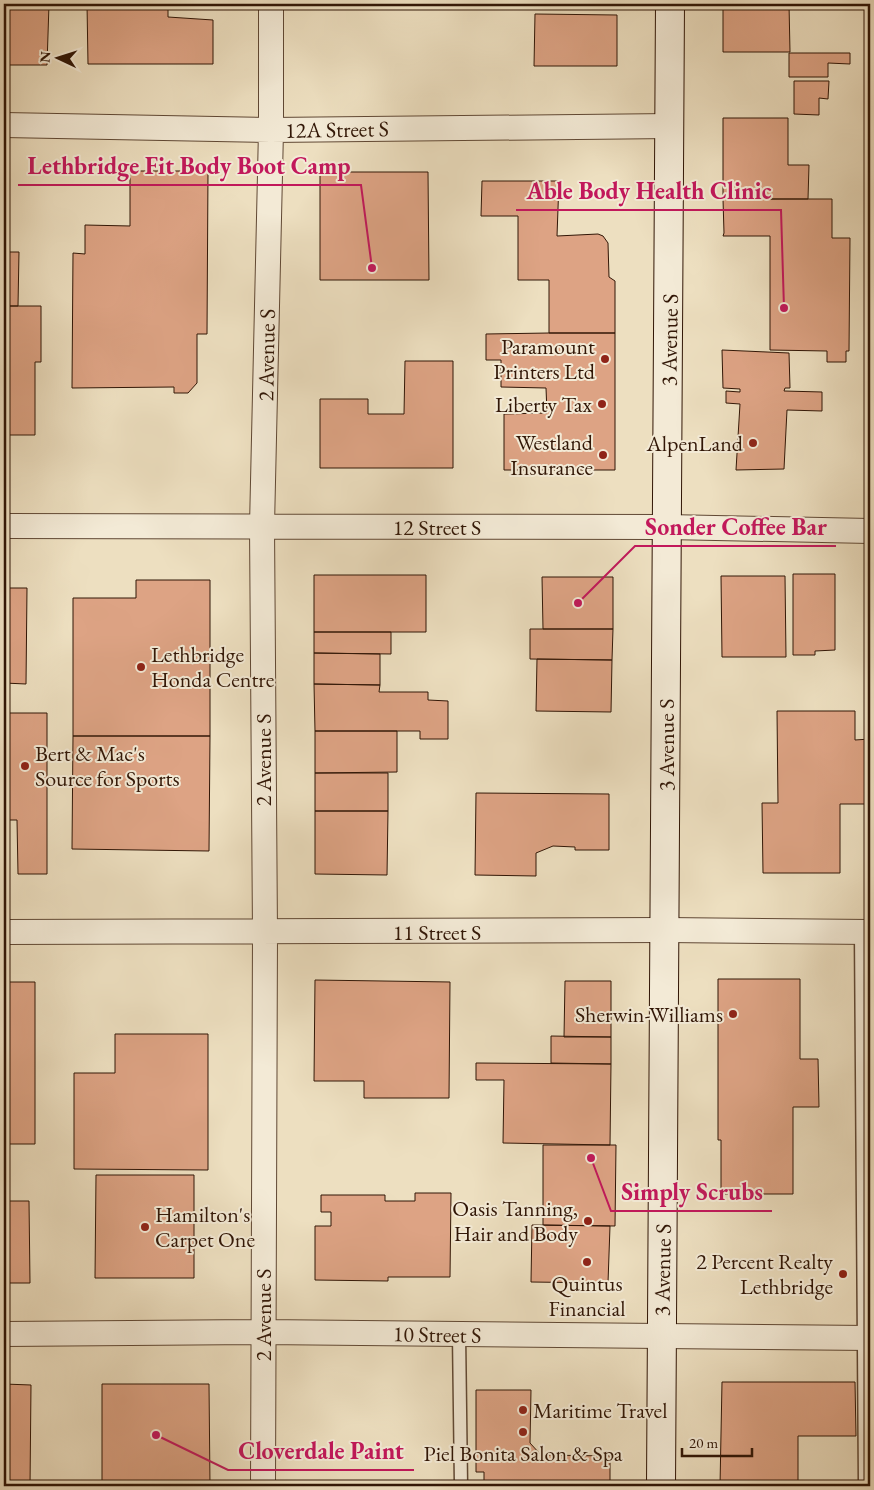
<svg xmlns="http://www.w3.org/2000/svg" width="874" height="1490" font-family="'EB Garamond',serif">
  <rect width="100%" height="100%" fill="#eddfc0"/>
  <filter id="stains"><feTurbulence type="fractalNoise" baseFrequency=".004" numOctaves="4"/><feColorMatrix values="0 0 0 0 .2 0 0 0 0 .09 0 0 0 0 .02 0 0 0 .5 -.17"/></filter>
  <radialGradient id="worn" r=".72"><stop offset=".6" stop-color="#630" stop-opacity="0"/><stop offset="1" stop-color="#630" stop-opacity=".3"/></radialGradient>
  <path fill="#dda384" stroke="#311606" d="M4,4H49L47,65H4Z
    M87,4H168V17L213,20V64H88Z
    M723,4H789L790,52H723Z
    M535,14L617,15V66H534Z
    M789,53H850V64L828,63V77H789Z
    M794,81H829L828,99L819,98V115L794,114Z
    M723,118H788V165H809L808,199H723Z
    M130,171H208L207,334H197V383L188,393H174V387L72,388L73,253L85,254V225L130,226Z
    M320,172H428L429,280H320Z
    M482,181H559L557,236L598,234L603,236L608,243L609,277L615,281V333H549V280H518V216H481Z
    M723,199H832V238H850L849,351H846V362H827V351L770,350V236H723L724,233Z
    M4,252H19L18,306H4Z
    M4,306H41V362H35V435H4Z
    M549,333H615V470H504V414L547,413L546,388L501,387V360H486V334Z
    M722,350L789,353L790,388H785L784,391L822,392V411L787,410L784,469L736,470L740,404L726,403V391L740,392V389L723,388Z
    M405,361H453V468H320V399H368V414H404Z
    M793,574H835V650L815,651V655H793Z
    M314,575H426V632H314Z
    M721,576H785L786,657H722Z
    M542,577H613V629H543Z
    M136,580H210V736H73V598H136Z
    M4,588H27L26,684L4,683Z
    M530,629H613L612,660L530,659Z
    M314,632H391V654L314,653Z
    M314,653L380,654V685L314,684Z
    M537,659L612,660L611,712L536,711Z
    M314,684L380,685L379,692H428V700L448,701V739H420V731H315Z
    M777,711H855V740L870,739V804H840V873H763L762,803H778Z
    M4,713H47V874H18L17,820H4Z
    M315,731H397V772L315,773Z
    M73,736H210L209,851L72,849Z
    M315,773H388V811H315Z
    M476,793L609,794V850H575V847L553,846L536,853V876L475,875Z
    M315,811H388L387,875L315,874Z
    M718,979H800V1059H818L819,1107H793V1194H721V1140H718Z
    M315,980L450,982L449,1098H364V1081H314Z
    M565,981H611V1037H564Z
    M4,982H35V1144H4Z
    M115,1034H208V1170L74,1169V1073H115Z
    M551,1036L611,1037V1064L551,1063Z
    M476,1063L611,1064L610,1145L503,1143L504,1080H476Z
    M543,1145H616L615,1226L543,1225Z
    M96,1175H194V1278H95Z
    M415,1193H451L450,1277H388V1281L315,1280V1226H331V1212H321V1195H385V1201H415Z
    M4,1201H29L30,1283H4Z
    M532,1225L610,1226L608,1283L531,1282Z
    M722,1382H855L856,1436H798V1486H720Z
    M4,1384L31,1385L30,1486H4Z
    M102,1384H209L210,1486H102Z
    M476,1390H531L530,1443L541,1455L610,1456V1486H484V1472H476Z"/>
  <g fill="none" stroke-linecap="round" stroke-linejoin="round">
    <g stroke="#604834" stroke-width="15">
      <path id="lane" d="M861,932L865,1486
        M459,1334L461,1486"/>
    </g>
    <g stroke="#604834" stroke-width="26">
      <path id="street" d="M4,125L271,130L671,126
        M4,526L667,527L870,531
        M4,932L666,930L870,932
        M4,1334L263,1332L870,1338
        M263,1486L265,933L262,526L271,130V4"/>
    </g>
    <g stroke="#311606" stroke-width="30">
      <path id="secondary" d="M661,1486L670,4"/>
    </g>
    <use href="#lane" stroke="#f3ead6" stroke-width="12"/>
    <use href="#street" stroke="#f3ead6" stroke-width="24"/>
    <use href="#secondary" stroke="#f3ead6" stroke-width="28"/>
  </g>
  <g fill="#8f2418" stroke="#f3ead6" stroke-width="2">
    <circle cx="605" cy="359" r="5"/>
    <circle cx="602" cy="404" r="5"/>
    <circle cx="753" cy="443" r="5"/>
    <circle cx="603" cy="455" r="5"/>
    <circle cx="141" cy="667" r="5"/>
    <circle cx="25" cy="766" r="5"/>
    <circle cx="733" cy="1014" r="5"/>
    <circle cx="588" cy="1221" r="5"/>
    <circle cx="145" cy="1227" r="5"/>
    <circle cx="587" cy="1262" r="5"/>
    <circle cx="843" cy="1274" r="5"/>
    <circle cx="523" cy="1410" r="5"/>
    <circle cx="523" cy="1432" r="5"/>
  </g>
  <g text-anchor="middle" stroke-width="4" stroke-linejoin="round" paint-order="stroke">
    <g font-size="22" fill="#311606" stroke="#f3ead6">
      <text transform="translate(337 129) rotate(-1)" y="8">12A Street S</text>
      <text transform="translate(669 340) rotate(-89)" y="8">3 Avenue S</text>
      <text transform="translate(266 355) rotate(-89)" y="8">2 Avenue S</text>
      <text x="437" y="535">12 Street S</text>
      <text transform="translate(666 745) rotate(-90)" y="8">3 Avenue S</text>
      <text transform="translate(263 760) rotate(-90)" y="8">2 Avenue S</text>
      <text x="437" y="940">11 Street S</text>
      <text transform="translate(662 1270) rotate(-89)" y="8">3 Avenue S</text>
      <text transform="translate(263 1315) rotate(-90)" y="8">2 Avenue S</text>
      <text transform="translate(437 1334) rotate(1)" y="8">10 Street S</text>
    </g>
    <g font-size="22" fill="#311606" stroke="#f3ead6" text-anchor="end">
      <text x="595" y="354">Paramount<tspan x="595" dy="25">Printers Ltd</tspan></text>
      <text x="592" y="412">Liberty Tax</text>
      <text x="593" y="450">Westland<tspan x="593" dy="25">Insurance</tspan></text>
      <text x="743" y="451">AlpenLand</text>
      <text x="151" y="662" text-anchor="start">Lethbridge<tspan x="151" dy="25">Honda Centre</tspan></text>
      <text x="35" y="761" text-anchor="start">Bert &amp; Mac's<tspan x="35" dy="25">Source for Sports</tspan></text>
      <text x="723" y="1022">Sherwin-Williams</text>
      <text x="578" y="1216">Oasis Tanning,<tspan x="578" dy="25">Hair and Body</tspan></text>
      <text x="155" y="1222" text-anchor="start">Hamilton's<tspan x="155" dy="25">Carpet One</tspan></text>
      <text x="833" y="1269">2 Percent Realty<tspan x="833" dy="25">Lethbridge</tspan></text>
      <text x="587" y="1291" text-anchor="middle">Quintus<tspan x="587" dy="25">Financial</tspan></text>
      <text x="533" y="1418" text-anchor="start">Maritime Travel</text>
      <text x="523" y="1461" text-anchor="middle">Piel Bonita Salon &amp; Spa</text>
    </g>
  </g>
  <path fill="none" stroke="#c2185b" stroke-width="2" d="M372 268L361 185H18M784 308L781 210H516M578 603L635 546H836M591 1158L611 1211H772M156 1435L228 1470H414"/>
  <g fill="#c2185b" stroke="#f3ead6" stroke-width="2">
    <circle cx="372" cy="268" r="5"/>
    <circle cx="784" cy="308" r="5"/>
    <circle cx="578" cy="603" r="5"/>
    <circle cx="591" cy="1158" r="5"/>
    <circle cx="156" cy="1435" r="5"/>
  </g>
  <g font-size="24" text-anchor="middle" font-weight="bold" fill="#c2185b" stroke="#f3ead6" stroke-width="4" stroke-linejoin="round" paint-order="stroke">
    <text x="189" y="174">Lethbridge Fit Body Boot Camp</text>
    <text x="649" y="199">Able Body Health Clinic</text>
    <text x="736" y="535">Sonder Coffee Bar</text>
    <text x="692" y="1200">Simply Scrubs</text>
    <text x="321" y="1459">Cloverdale Paint</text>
  </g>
  <rect width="874" height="1490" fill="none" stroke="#eddfc0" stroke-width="20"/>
  <rect x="5" y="5" width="864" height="1480" fill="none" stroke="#311606" stroke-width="2.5"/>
  <rect x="10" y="10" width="854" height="1470" fill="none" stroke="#311606"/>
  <g transform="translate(58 58) rotate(274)" stroke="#f3ead6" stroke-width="4" paint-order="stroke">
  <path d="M0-4L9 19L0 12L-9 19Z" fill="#311606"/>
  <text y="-8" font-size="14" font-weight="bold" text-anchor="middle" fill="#311606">N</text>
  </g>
  <path d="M682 1448v8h70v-8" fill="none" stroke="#311606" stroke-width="2.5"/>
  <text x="689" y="1448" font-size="15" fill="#311606" stroke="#f3ead6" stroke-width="4" paint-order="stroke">20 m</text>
  <rect width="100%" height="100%" filter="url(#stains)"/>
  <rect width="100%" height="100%" fill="url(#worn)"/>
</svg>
